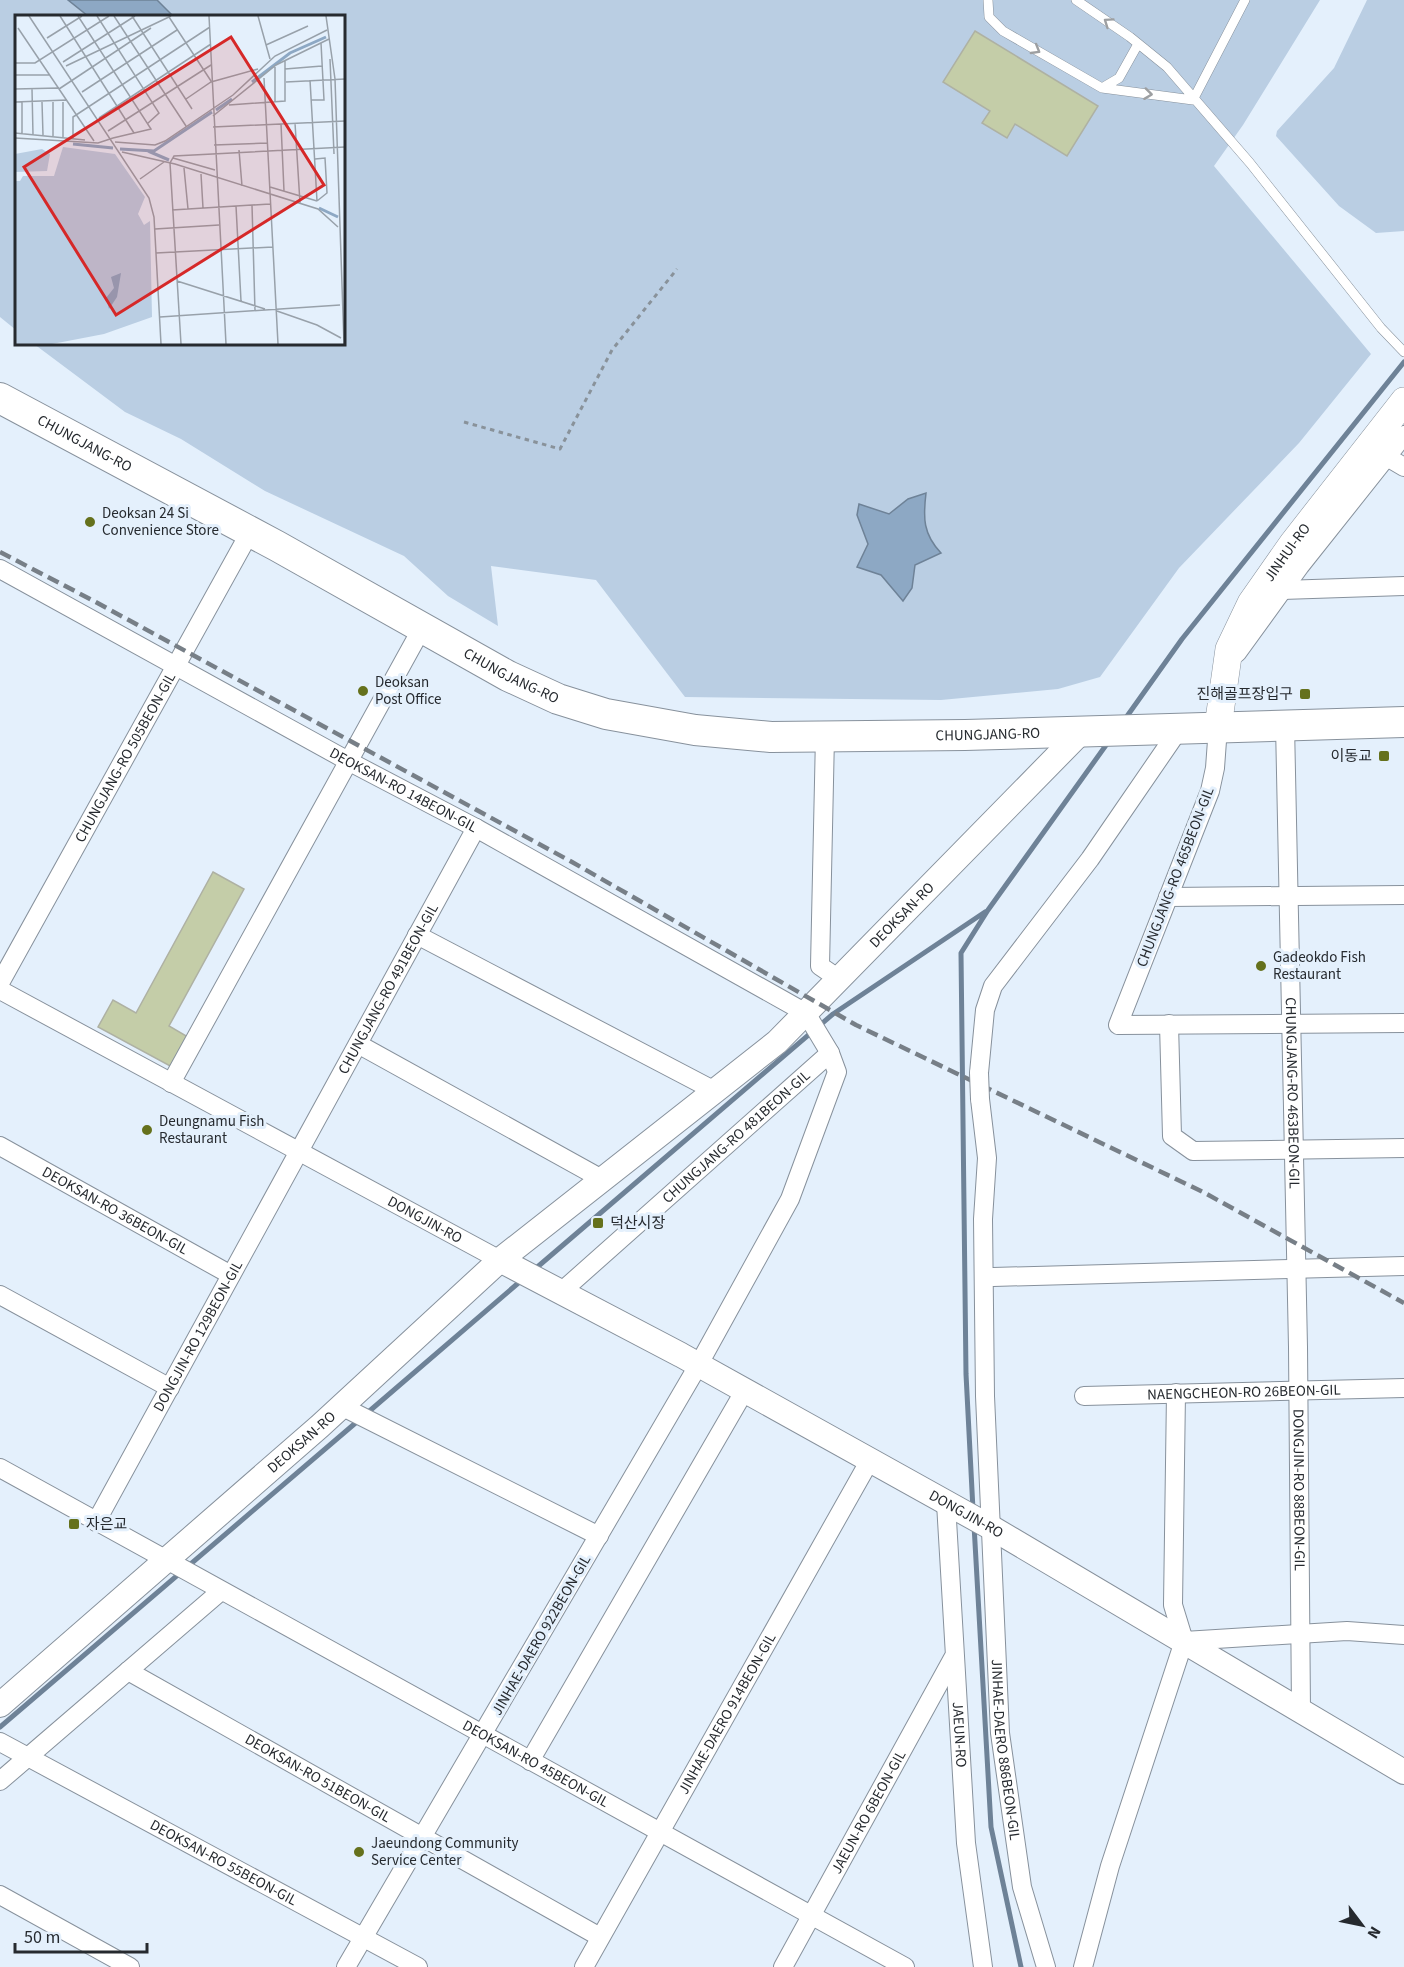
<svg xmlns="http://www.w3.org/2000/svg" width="1404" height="1967" font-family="'Source Sans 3','Noto Sans KR',sans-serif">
  <rect width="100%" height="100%" fill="#e4f0fc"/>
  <path fill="#bacee3" d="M0,0H1320L1243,125L1214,166L1371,354L1299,443L1179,568L1100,677L1058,689L941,700L685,697L596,580L491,566L498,626L448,596L404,556L265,491L181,439L125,412L34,344H344V16H16V330L0,317Z
    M1367,0H1404V231L1376,233L1339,206L1276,136L1277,131L1334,68Z"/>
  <path fill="#8da8c4" stroke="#6e8297" stroke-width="1.5" d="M68,0H157L173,16H88Z
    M926,493C923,518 923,534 941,553L915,565L912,588L903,601L881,575L857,567L868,544L857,515L859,504L889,514L908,499Z"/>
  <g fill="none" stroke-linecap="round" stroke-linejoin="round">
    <path stroke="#6e8297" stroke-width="5" d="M1125,719L1182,639L1404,362
      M535,1269L833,1014L985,912
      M366,1414L523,1279
      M973,1510L966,1374L961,953L988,910L1109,741
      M974,1525L991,1827L1021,1967
      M0,1727L359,1420"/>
  </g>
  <path fill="#c4cda8" stroke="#aeb1a3" stroke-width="1.5" d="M975,31L1098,106L1067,156L1015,124L1007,138L982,123L990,111L943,82Z
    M213,872L244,889L169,1026L188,1037L172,1067L98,1027L113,1000L136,1013Z"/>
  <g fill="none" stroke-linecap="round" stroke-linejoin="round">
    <g stroke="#87919c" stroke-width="10">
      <path id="service" d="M988,0L989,17L1003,31L1102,88L1119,78L1138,44
        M1076,0L1130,37L1167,67L1250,163L1381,328L1404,352
        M1102,88L1193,100
        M1193,100L1245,0"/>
    </g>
    <g stroke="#87919c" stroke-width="20">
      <g id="minor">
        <path d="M1387,457L1404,467"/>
        <path id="s1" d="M0,569L350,762L476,828L806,1013L830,1053L837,1072L790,1199L699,1364L346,1967"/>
        <path d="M1282,590L1404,586"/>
        <path d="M1237,653L1300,566L1404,435"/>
        <path id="s2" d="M1285,725L1298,1347L1301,1711"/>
        <path d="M1218,727L1215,768L1210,791L1118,1025L1404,1023"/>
        <path d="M825,736L820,966L839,979"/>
        <path d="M1168,897L1404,895"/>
        <path d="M417,935L715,1091"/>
        <path id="s3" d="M0,983L250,532"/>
        <path id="s4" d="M0,990L500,1260"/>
        <path d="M1169,1024L1172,1136L1193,1151L1404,1148"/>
        <path d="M358,1044L602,1179"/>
        <path d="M979,1073L985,1010L993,986L1090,859L1180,728"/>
        <path d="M171,1083L422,628"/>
        <path id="s5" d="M980,1099L987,1158L983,1219L985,1396L1000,1733L1022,1887L1046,1967"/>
        <path id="s6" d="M0,1146L231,1275"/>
        <path d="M993,1277L1404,1266"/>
        <path id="s7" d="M561,1292L830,1053"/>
        <path d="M0,1295L170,1388"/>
        <path d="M1176,1393L1173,1605L1184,1641"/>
        <path id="s8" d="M1084,1396L1404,1388"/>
        <path d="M341,1406L599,1536"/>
        <path id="s9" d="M0,1468L905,1967"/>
        <path id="s10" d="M946,1503L966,1843L983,1967"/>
        <path id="s11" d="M96,1522L476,828"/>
        <path d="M1184,1641L1347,1631L1404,1635"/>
        <path id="s12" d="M128,1671L600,1937"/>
        <path id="s13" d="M0,1742L418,1967"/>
        <path d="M530,1761L745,1390"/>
        <path d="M0,1781L221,1591"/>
        <path d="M0,1895L130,1967"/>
        <path id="s14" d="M584,1967L870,1460"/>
        <path id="s15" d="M783,1967L953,1658"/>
        <path d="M1083,1967L1110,1866L1184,1641"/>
      </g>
    </g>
    <g stroke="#87919c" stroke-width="26">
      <g id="tertiary">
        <path id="s16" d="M500,1260L681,1355L992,1528L1404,1772"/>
        <path id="s17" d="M0,1705L320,1426L500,1260L777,1042L1082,731"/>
      </g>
    </g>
    <g stroke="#87919c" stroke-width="28">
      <g id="secondary">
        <path id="s18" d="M1218,727L1229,649L1251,603L1293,543L1404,401"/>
      </g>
    </g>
    <g stroke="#87919c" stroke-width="32">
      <g id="primary">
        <path id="s19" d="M0,398L277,546L508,676L558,699L606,714L695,730L771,737L965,735L1404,722"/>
      </g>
    </g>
    <path stroke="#89929a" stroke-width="3" stroke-dasharray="4.5 4.5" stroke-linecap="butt" d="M464,422L560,449L612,350L677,269"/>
    <use href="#service" stroke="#fff" stroke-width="9"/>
    <use href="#minor" stroke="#fff" stroke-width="18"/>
    <use href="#tertiary" stroke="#fff" stroke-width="24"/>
    <use href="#secondary" stroke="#fff" stroke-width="27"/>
    <use href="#primary" stroke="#fff" stroke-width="30"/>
    <path stroke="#777f87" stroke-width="4.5" stroke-dasharray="12 6" stroke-linecap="butt" d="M0,552L92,600L572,862L856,1025L1203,1192L1404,1303"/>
    <g stroke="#87919c" stroke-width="20" stroke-linecap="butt">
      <path id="minor-bridge" d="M979,1073L980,1099"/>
    </g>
    <use href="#minor-bridge" stroke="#fff" stroke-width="18"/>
  </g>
  <defs><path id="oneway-chevron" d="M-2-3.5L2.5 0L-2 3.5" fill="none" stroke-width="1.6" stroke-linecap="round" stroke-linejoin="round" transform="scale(1.5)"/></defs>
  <g stroke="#9d9fa1">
    <use href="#oneway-chevron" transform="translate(1108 22) rotate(-145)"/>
    <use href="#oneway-chevron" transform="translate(1036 50) rotate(31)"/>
    <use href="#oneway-chevron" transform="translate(1148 94) rotate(7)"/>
  </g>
  <g fill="#65711c" stroke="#e4f0fc" stroke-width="2">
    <circle cx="90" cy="522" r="6"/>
    <circle cx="363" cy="691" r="6"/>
    <rect x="1299" y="688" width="12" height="12" rx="3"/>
    <rect x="1378" y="750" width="12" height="12" rx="3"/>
    <circle cx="1261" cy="966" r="6"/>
    <circle cx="147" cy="1130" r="6"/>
    <rect x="592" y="1217" width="12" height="12" rx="3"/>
    <rect x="68" y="1518" width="12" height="12" rx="3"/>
    <circle cx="359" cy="1852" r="6"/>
  </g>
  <g text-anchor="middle" stroke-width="6" stroke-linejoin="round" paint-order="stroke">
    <g font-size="15" fill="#262a2f" stroke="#e4f0fc">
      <text dy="5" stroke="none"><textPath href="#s19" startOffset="96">CHUNGJANG-RO</textPath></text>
      <text dy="5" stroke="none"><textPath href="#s18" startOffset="192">JINHUI-RO</textPath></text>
      <text dy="5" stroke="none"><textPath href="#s19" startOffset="582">CHUNGJANG-RO</textPath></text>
      <text dy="5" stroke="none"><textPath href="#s19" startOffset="1068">CHUNGJANG-RO</textPath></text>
      <text dy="5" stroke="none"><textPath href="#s3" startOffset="258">CHUNGJANG-RO 505BEON-GIL</textPath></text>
      <text dy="5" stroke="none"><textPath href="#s1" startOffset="460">DEOKSAN-RO 14BEON-GIL</textPath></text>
      <text transform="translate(1175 877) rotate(-69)" y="5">CHUNGJANG-RO 465BEON-GIL</text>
      <text dy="5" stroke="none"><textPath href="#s17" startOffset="1200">DEOKSAN-RO</textPath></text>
      <text dy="5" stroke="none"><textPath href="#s11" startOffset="608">CHUNGJANG-RO 491BEON-GIL</textPath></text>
      <text dy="5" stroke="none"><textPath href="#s2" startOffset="368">CHUNGJANG-RO 463BEON-GIL</textPath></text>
      <text dy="5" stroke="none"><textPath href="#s7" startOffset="234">CHUNGJANG-RO 481BEON-GIL</textPath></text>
      <text dy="5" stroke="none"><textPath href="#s6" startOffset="132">DEOKSAN-RO 36BEON-GIL</textPath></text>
      <text dy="5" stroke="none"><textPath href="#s4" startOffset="483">DONGJIN-RO</textPath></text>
      <text dy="5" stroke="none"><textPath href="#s11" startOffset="212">DONGJIN-RO 129BEON-GIL</textPath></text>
      <text dy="5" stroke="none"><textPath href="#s8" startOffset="160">NAENGCHEON-RO 26BEON-GIL</textPath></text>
      <text dy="5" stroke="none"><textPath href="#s17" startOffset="400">DEOKSAN-RO</textPath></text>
      <text dy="5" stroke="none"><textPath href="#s2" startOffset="765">DONGJIN-RO 88BEON-GIL</textPath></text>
      <text dy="5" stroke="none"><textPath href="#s16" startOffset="531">DONGJIN-RO</textPath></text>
      <text transform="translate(541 1635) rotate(-60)" y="5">JINHAE-DAERO 922BEON-GIL</text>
      <text dy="5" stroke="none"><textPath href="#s14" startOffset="291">JINHAE-DAERO 914BEON-GIL</textPath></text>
      <text dy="5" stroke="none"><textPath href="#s10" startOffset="232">JAEUN-RO</textPath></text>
      <text dy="5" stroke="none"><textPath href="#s5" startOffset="652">JINHAE-DAERO 886BEON-GIL</textPath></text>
      <text dy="5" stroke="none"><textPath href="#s9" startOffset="612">DEOKSAN-RO 45BEON-GIL</textPath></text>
      <text dy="5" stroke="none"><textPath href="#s12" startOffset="218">DEOKSAN-RO 51BEON-GIL</textPath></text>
      <text dy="5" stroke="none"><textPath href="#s15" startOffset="177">JAEUN-RO 6BEON-GIL</textPath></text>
      <text dy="5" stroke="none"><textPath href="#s13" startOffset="254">DEOKSAN-RO 55BEON-GIL</textPath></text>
    </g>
    <g font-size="15" fill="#262a2f" stroke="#e4f0fc" text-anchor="start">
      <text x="102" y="518">Deoksan 24 Si<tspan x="102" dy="17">Convenience Store</tspan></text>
      <text x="375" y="687">Deoksan<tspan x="375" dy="17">Post Office</tspan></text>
      <text x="1293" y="699" text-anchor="end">진해골프장입구</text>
      <text x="1372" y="761" text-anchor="end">이동교</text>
      <text x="1273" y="962">Gadeokdo Fish<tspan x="1273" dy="17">Restaurant</tspan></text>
      <text x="159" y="1126">Deungnamu Fish<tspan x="159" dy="17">Restaurant</tspan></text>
      <text x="610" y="1228">덕산시장</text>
      <text x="86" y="1529">자은교</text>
      <text x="371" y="1848">Jaeundong Community<tspan x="371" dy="17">Service Center</tspan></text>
    </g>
  </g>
  <g transform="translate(15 15)">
    <rect width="330" height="330" fill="#e4f0fc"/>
    <path d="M48,132L100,139L130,182L123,199L129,210L135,206L137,302L89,319L37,329H0V166H5L8,161H39ZM27,134L35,139L32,156L0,157V139Z" fill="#bacee3"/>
    <path d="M106,258L102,282L94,294L91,283L99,273L96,262Z" fill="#8da8c4"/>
    <path fill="none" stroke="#8da8c4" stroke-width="3" d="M237,67L275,38L311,22M201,95L217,84M58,129L98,133M105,134L139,136L197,97M133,136L154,145M304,193L323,202"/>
    <path fill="none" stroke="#98a1aa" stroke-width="1.5" d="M14,1L134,183L139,202L146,329M45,1L119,118M63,1L136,114L98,123M82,1L144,98L132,109M99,1L171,111M117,1L177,94M194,1L211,329M243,1L255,44M311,1L320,64L329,329M154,2L196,66M3,13L79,126M32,23L67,1M251,30L293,11M315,44L319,139M48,47L120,1M0,48H20L94,1M51,51L156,1M260,52V87M270,54L307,51M0,60H35M249,63L263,329M295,65L302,186M271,67L330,64M0,74L44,73M17,74L18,120M44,74L136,13M67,77L162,15M171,84L196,67L243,54M296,85H309L306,28M0,87L52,85M7,87V119M27,87L28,120M38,87V121M214,90L270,86V45M198,101L261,50L314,24M84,103L196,29M280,108L285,188M266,109L269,176M198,112L330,106M93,116L196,50M0,118L70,125M48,122V87M0,123L83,128L98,123M58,123V102L195,12M100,127L140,130L150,126L218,80L260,41L312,15M199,130L252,128M224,135L227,171M107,137L160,149L303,194L323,212M158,143L200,155M300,144L310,143L312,178L302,186M169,153L173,194M186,159L188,193M125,164L149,147M255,172L302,186M237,190L240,296M221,191L226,286M157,195L255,189M140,214L204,210M141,238L258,232M162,266L250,294M262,296L302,310L326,323M145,302L325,290M166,329L155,148L159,141L330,132"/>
    <path fill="#d62828" fill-opacity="0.15" stroke="#d62828" stroke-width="3" d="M216,22L309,170L101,300L9,152Z"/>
    <rect width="330" height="330" fill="none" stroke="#262a2f" stroke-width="3"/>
  </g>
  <g transform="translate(1362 1925) rotate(122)" stroke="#e4f0fc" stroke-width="4.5" paint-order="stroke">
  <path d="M0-4.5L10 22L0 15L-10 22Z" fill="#262a2f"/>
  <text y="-9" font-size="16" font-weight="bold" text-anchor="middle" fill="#262a2f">N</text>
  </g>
  <path d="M15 1943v9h132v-9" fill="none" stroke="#262a2f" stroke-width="3"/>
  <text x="24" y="1943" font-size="18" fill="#262a2f" stroke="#e4f0fc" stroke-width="4.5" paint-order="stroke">50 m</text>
</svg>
